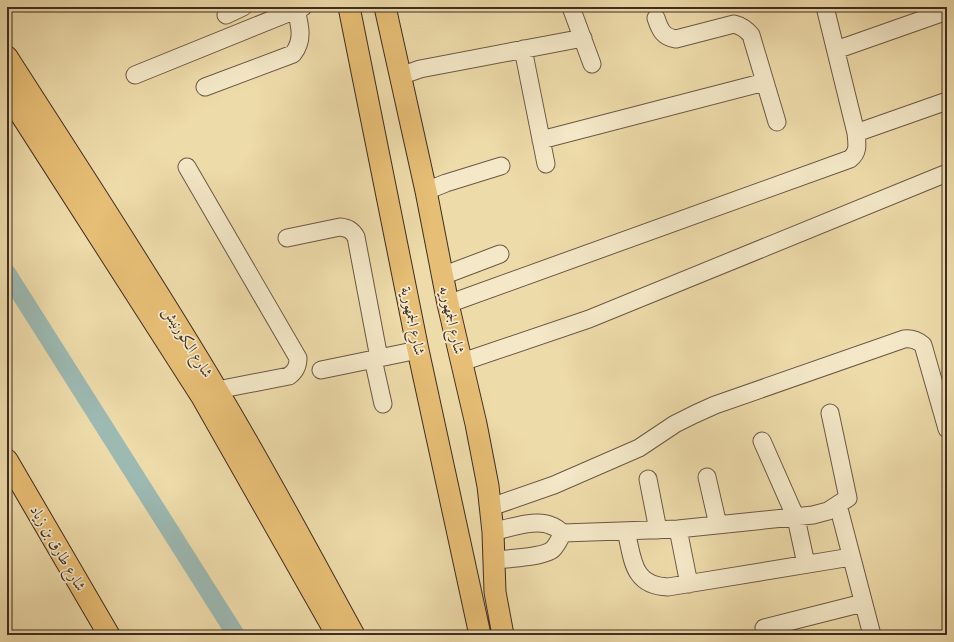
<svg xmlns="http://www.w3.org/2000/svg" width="954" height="642" font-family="'IM FELL DW Pica',Amiri,serif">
  <rect width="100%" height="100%" fill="#eedbaa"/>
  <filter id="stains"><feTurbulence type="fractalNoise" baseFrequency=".005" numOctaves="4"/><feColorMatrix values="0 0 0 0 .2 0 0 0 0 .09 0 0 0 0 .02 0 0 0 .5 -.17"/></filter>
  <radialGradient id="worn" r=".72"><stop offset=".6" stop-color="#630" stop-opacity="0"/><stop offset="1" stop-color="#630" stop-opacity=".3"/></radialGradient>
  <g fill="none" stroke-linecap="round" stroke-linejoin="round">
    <path stroke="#9cb9b2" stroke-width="18" d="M7,273L236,635"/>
    <g stroke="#6b5845" stroke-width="19">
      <path id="minor" d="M572,10L592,64
        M226,15L243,7
        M656,18C660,30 663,37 676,39L734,24C742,26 746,29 751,35L777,122
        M523,49L546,164
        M836,50L947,11
        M135,75L303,7
        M400,76L420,69L583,38
        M205,87L293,54C304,40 300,26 296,10
        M856,133L947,101
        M541,140L765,82
        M187,167L298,358C298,366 296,371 289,376L217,390
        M426,191L446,183L501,166
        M287,238L340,227C348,228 352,230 356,237L379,358
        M442,276L500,254
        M448,304L850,159C859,152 857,144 856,133L825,7
        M373,359L383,404
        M462,362L589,319L947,173
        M321,370L418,350
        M762,441L796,518L806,564
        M707,477L718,525
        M648,479L658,530
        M838,505L872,635
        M491,507L554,485L639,448L675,424L695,414L715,405L904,339C912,338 917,340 923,345L947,429
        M678,529L689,584
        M626,531C633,559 632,586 668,587L851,557
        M493,532C508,528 537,518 552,526C556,527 560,531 563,533L678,529L813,515L828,511L848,498L830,413
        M493,560C506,559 545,557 553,549C557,545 560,538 563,533
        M764,628L863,603"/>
    </g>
    <g stroke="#3f2d23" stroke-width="23">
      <path id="major" d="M349,7L418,350L480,635
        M385,7L426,191L448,304L476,424L488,486L493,532L495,592L503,635
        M7,57C78,168 150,277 217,390C265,470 309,553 354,635
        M7,93L202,397L337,635
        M7,460L109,635"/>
    </g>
    <use href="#minor" stroke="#f4e8c8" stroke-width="17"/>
    <use href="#major" stroke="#e7be75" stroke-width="21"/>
  </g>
  <g text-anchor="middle" stroke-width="3.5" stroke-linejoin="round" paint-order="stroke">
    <g font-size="15" fill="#3f2d23" stroke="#f4e8c8">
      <text transform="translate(452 320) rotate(77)" y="5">شارع الجمهوريه</text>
      <text transform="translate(413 321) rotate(78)" y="5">شارع الجمهورية</text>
      <text transform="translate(188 342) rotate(58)" y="5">شارع الكورنيش</text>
      <text transform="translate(58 548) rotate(60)" y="5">شارع طارق بن زياد</text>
    </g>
  </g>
  <rect width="954" height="642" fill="none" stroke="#eedbaa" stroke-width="24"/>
  <rect x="8" y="8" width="938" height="626" fill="none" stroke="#3f2d23" stroke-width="2"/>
  <rect x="12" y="12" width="930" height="618" fill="none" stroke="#3f2d23"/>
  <rect width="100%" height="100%" filter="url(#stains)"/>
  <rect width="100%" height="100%" fill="url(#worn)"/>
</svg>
